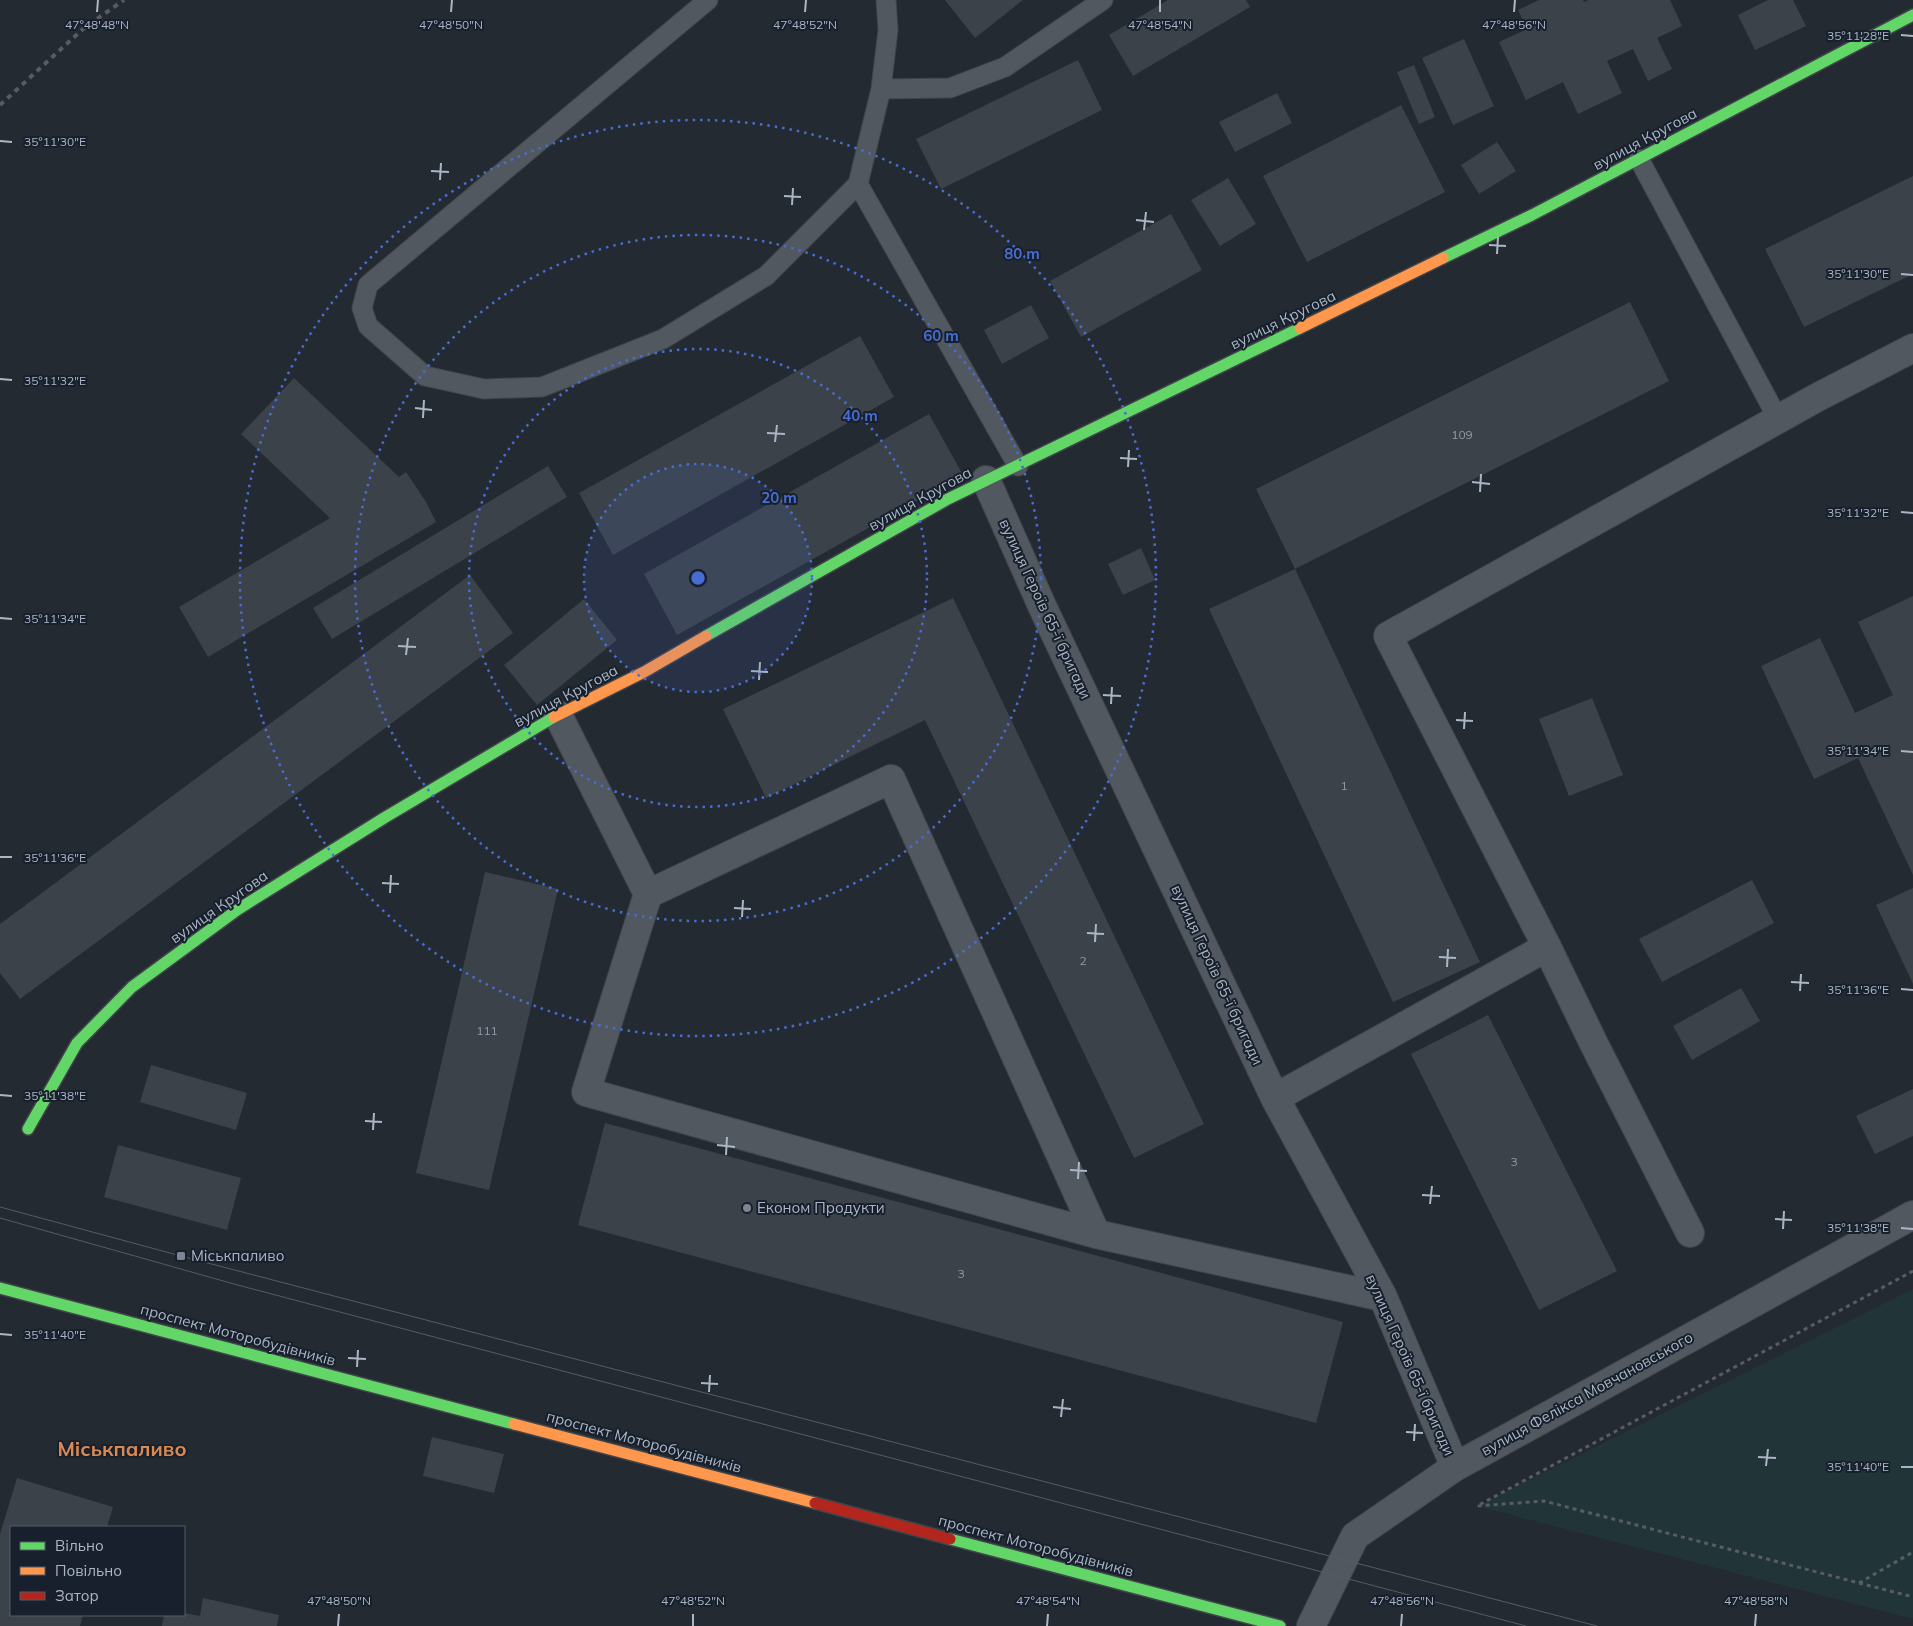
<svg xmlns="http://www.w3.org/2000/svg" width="1913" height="1626" font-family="Mulish,sans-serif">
  <rect width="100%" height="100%" fill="#242a31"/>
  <path fill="#213437" d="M1913,1289V1619L1477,1506Z"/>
  <path fill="#3c4249" d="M945,0H1023L975,38Z
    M1168,0H1246L1250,7L1133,76L1109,35Z
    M1539,0H1583L1584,2L1588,0H1670L1682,26L1657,38L1672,69L1648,81L1633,49L1607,61L1622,93L1578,114L1563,82L1526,100L1499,42L1527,29L1518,10Z
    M1768,0H1793L1806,26L1755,50L1738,15Z
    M1464,39L1494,106L1453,125L1422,58Z
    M1078,60L1102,110L941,189L916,139Z
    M1414,65L1435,117L1419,124L1397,72Z
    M1277,93L1292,123L1235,152L1219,122Z
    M1401,105L1445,192L1307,262L1263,176Z
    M1497,142L1516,171L1479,194L1461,165Z
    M1913,176V274L1804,327L1765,249Z
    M1228,178L1256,224L1220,246L1191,200Z
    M1171,214L1202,270L1081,337L1050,281Z
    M1630,302L1669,381L1295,569L1256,489Z
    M1031,305L1049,338L1002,364L984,330Z
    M860,336L894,397L613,555L579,493Z
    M294,378L399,477L406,472L426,502L436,522L208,657L179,607L330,518L241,434Z
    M929,414L963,475L677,635L644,574Z
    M548,466L567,497L332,639L313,608Z
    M1141,548L1155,580L1123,595L1108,564Z
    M1295,569L1480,962L1393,1002L1209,609Z
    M470,575L513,633L20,999L0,973V924Z
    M1913,596V875L1858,758L1814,779L1761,666L1820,638L1855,713L1893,695L1858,622Z
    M953,598L1204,1124L1134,1158L925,720L766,798L723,709Z
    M584,599L617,640L537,705L504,665Z
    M1592,698L1623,775L1569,796L1539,719Z
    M485,872L558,889L489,1190L416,1173Z
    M1752,880L1774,923L1662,982L1639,939Z
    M1913,888V984L1876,905Z
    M1741,988L1760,1021L1692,1060L1673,1026Z
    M1488,1015L1617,1271L1539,1310L1411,1054Z
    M151,1065L247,1093L236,1130L140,1102Z
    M1913,1089V1136L1875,1154L1856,1116Z
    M605,1123L1343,1322L1316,1423L578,1225Z
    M118,1145L241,1178L227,1230L104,1197Z
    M432,1437L504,1454L494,1493L423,1476Z
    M17,1478L113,1507L107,1527H11V1615H83L80,1626H0V1534Z
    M203,1598L279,1615L277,1626H162L164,1615H184V1613L200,1616Z"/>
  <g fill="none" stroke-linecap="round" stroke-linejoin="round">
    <g stroke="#40454b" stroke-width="21">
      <path id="lane" d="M708,0L368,285L362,308L368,326L425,376L484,389L542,387L663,339L766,276L858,184L881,89L888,30L886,0
        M881,89L950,88L1005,67L1103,0
        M1639,159L1778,419
        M858,184L1018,466"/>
    </g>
    <g stroke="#40454b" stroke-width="30">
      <path id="street" d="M986,480L1043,608L1275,1098L1383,1297L1455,1467
        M558,715L648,894L586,1092L1096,1234L1383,1297
        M648,894L891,779L1096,1234
        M1547,947L1594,1044L1690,1233
        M1275,1098L1547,947L1388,636L1818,397L1913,348
        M1311,1626L1355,1536L1455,1467L1913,1215"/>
    </g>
    <g stroke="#40454b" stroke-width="14">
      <path id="fast" d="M1443,258L1532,215L1913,15
        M706,636L948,499L1300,328
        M28,1129L77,1043L132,987L237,910L384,818L554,717
        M0,1288L514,1424
        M950,1539L1280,1626"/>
    </g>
    <g stroke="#40454b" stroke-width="14">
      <path id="slow" d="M1300,328L1443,258
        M554,717L644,672L706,636
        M514,1424L815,1503"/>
    </g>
    <g stroke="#40454b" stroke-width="14">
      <path id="jam" d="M815,1503L950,1539"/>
    </g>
    <path stroke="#565d64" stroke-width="3" stroke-dasharray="4 4" stroke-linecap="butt" d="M1913,1271L1477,1506L1544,1501L1913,1597
      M1859,1583L1913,1552"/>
    <use href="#lane" stroke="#525860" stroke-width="19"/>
    <use href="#street" stroke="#525860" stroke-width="28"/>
    <use href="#fast" stroke="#63d668" stroke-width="11"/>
    <use href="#slow" stroke="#ff974d" stroke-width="11"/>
    <use href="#jam" stroke="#b3261e" stroke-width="11"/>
    <path stroke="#575c63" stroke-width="1" d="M0,1207L181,1256L1597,1626
      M0,1218L234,1284L1526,1626"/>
    <path stroke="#575c63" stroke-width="4" stroke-dasharray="5 5" stroke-linecap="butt" d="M0,105L84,28L124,0"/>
  </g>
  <path fill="none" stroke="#abb6c5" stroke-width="2" d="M97,12L98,0M451,12L452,0M805,12L806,0M1160,12V0M1514,12L1515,0M1901,35L1913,36M0,141L12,142M431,171L449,172M440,180L441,163M784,196L801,197M792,205L793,188M1136,220L1154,222M1144,230L1146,212M1489,245L1506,246M1497,254L1498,237M1901,274L1913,275M0,379L12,380M415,408L432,410M423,418L424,400M767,433L785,434M775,442L777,425M1120,458L1137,459M1128,467L1129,450M1472,482L1490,484M1480,492L1481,474M1901,512L1913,513M0,618L12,619M398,646L416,647M406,655L408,638M751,671L768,672M759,680L760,662M1103,695L1121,696M1111,704L1112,687M1456,720L1473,721M1464,729L1465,712M1901,751L1913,752M0,857H12M382,883L399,884M390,893L391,875M734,908L751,909M742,917L743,900M1087,933L1104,934M1095,942L1096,924M1439,957L1456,958M1447,967L1448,949M1791,982L1809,983M1901,989L1913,990M1800,991L1801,974M0,1095L12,1096M365,1121L382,1122M373,1130L374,1113M717,1145L735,1147M726,1155L727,1137M1070,1170L1087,1171M1078,1179L1079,1162M1422,1195L1440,1196M1430,1204L1432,1186M1775,1219L1792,1220M1901,1228L1913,1229M1783,1229L1784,1211M0,1334L12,1335M348,1358L366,1359M357,1367L358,1350M701,1383L718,1384M709,1392L710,1375M1053,1407L1071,1409M1061,1417L1063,1399M1406,1432L1423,1433M1414,1441L1415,1424M1758,1457L1776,1458M1766,1466L1768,1449M1901,1467H1913M338,1626L339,1614M693,1626V1614M1047,1626L1048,1614M1401,1626L1402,1614M1755,1626L1756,1614"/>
  <circle cx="698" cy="578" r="114" fill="#486dd2" fill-opacity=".12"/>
  <g fill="none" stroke="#486dd2" stroke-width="2.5" stroke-dasharray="2.5 5">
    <circle cx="698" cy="578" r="114"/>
    <circle cx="698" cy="578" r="229"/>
    <circle cx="698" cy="578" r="343"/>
    <circle cx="698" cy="578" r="458"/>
  </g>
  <g fill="#7c8591" stroke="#17202c" stroke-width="2">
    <circle cx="747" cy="1208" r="5"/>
    <rect x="176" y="1251" width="10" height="10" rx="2.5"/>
  </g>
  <g text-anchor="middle" stroke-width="4" stroke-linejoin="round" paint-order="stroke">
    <g font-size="12" fill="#8f99a6">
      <text x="1462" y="439">109</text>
      <text x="1344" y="790">1</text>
      <text x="1083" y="965">2</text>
      <text x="487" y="1035">111</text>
      <text x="1514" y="1166">3</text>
      <text x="961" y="1278">3</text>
    </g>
    <g font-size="15" fill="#abb6c5" stroke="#17202c">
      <text transform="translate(1645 139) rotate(-28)" y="5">вулиця Кругова</text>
      <text transform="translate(1283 320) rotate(-26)" y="5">вулиця Кругова</text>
      <text transform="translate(920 499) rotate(-29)" y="5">вулиця Кругова</text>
      <text transform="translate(1045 609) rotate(65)" y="5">вулиця Героїв 65-ї бригади</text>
      <text transform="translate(566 696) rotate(-28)" y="5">вулиця Кругова</text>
      <text transform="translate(219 907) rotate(-35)" y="5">вулиця Кругова</text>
      <text transform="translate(1217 975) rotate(65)" y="5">вулиця Героїв 65-ї бригади</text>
      <text transform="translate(238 1335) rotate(15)" y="5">проспект Моторобудівників</text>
      <text transform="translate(1410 1365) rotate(66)" y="5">вулиця Героїв 65-ї бригади</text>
      <text transform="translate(1587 1394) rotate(-29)" y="5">вулиця Фелікса Мовчановського</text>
      <text transform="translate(644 1442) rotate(15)" y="5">проспект Моторобудівників</text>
      <text transform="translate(1036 1546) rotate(15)" y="5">проспект Моторобудівників</text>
    </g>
    <g font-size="15" fill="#abb6c5" stroke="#17202c" text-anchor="start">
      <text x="757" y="1213">Економ Продукти</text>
      <text x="191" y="1261">Міськпаливо</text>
    </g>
    <g font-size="20" font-weight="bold" fill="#da8951" stroke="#17202c">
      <text x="122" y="1456">Міськпаливо</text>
    </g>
  </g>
  <g font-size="12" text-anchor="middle" fill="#abb6c5" stroke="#17202c" stroke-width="4" stroke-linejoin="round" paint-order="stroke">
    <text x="97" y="29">47°48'48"N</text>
    <text x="451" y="29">47°48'50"N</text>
    <text x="805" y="29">47°48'52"N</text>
    <text x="1160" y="29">47°48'54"N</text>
    <text x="1514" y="29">47°48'56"N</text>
    <text x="1858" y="40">35°11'28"E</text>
    <text x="55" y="146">35°11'30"E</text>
    <text x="1858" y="278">35°11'30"E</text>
    <text x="55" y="385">35°11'32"E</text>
    <text x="1858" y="517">35°11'32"E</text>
    <text x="55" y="623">35°11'34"E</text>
    <text x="1858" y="755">35°11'34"E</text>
    <text x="55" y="862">35°11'36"E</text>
    <text x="1858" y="994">35°11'36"E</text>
    <text x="55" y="1100">35°11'38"E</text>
    <text x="1858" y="1232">35°11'38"E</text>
    <text x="55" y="1339">35°11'40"E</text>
    <text x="1858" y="1471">35°11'40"E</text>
    <text x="339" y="1605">47°48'50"N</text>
    <text x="693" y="1605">47°48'52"N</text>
    <text x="1048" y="1605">47°48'54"N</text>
    <text x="1402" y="1605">47°48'56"N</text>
    <text x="1756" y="1605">47°48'58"N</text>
  </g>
  <circle cx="698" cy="578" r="8" fill="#486dd2" stroke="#17202c" stroke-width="2.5"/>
  <g font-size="15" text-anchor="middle" font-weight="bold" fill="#486dd2" stroke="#17202c" stroke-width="4" stroke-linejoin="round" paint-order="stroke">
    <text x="1022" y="259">80 m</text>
    <text x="941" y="341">60 m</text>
    <text x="860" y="421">40 m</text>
    <text x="779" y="503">20 m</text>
  </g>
  <rect x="10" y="1526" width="175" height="90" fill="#17202c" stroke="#525c69"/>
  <rect x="20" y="1542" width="25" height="8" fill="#63d668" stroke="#525c69"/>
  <text x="55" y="1551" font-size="15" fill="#abb6c5">Вільно</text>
  <rect x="20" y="1567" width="25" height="8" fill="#ff974d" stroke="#525c69"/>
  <text x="55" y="1576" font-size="15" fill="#abb6c5">Повільно</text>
  <rect x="20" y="1592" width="25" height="8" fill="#b3261e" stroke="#525c69"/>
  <text x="55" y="1601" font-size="15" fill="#abb6c5">Затор</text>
</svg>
